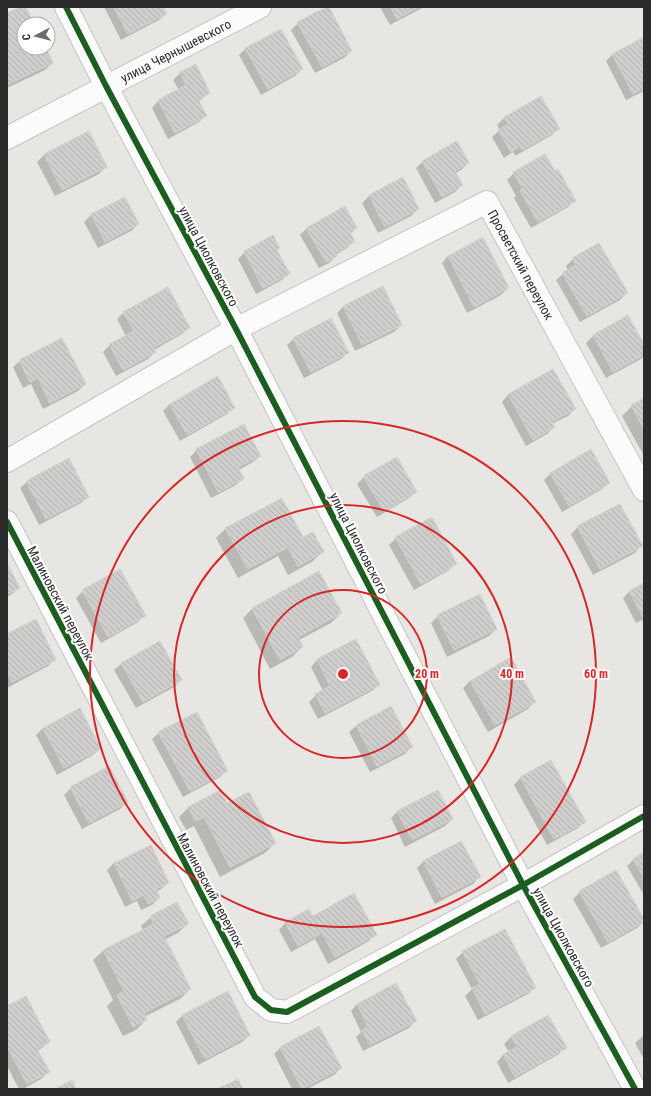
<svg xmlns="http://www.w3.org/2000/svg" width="651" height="1096" font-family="'Roboto Condensed',sans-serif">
  <defs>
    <pattern id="building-back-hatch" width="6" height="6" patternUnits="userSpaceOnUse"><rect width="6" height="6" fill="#d0cecc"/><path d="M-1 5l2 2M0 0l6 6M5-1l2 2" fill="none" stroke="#b3b1af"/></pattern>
  </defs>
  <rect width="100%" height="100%" fill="#e8e6e3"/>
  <path fill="#0003" d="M22,7H25L33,24H24V48H45L52,63L45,70L7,88V14Z
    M104,7H163L166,13L159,20L121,40Z
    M328,7L351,51L344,58L315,73L291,30L298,23Z
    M380,7H424L390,25Z
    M644,38V91L626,100L606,61L613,54Z
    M246,48L302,69L295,76L261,95L239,55Z
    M195,66L209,93L198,102L205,116L199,122L168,139L152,108L158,101L179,90L173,80L180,73Z
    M541,97L559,129L552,135L515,156L513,152L504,158L492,137L500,130L497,125L504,118Z
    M88,133L106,167L99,174L55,196L37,162L44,155Z
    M423,161L468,163L461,170L455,173L462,185L455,192L435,203L416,168Z
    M514,173L574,200L568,207L531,228L514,198L516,196L507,180Z
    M402,179L418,209L411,216L378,233L362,203L369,196Z
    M124,198L138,224L131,231L98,248L84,222L91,215Z
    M307,228H356L350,234L354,241L347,248L335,255L336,256L329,263L319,268L300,235Z
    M599,244L627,293L620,300L580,322L556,280L568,270L566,266L573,259Z
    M276,250L289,274L282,280L256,294L238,259L245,252Z
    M448,256L508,288L501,295L467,313L442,263Z
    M343,307L401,325L394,332L355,351L337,313Z
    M124,312L189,328L182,334L154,350L155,352L148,359L116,376L103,352L110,345L126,336L117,319Z
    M628,317L644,346V356L641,359L606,378L586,343L593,336Z
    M294,339L348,352L341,359L304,378L287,345Z
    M20,361L85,384L78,391L43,409L31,384L23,388L13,367Z
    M553,370L575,409L568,416L552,424L554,427L547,434L526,446L502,402L508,395Z
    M644,399V456L622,416L632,406Z
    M170,404L234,407L227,414L180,441L163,411Z
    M197,450L260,456L253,462L239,470L243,478L236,485L211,498L190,457Z
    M551,473L609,482L602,489L562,512L544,480Z
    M364,477L416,492L409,498L377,517L357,484Z
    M27,482L88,497L81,503L39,525L20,488Z
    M578,527L641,546L635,553L593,575L571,534Z
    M226,528L302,538L322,552L312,562L288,575L278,556L238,578L216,538Z
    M396,538L456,564L449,570L414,590L389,545Z
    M7,565L19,587L12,594L7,597Z
    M644,584V619L636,623L623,598L630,591Z
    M83,591L145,615L138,622L101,643L76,598Z
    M252,609L341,613L331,623L299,640L302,647L292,657L270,669L243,618Z
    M438,616L496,629L489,636L447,657L431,623Z
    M7,636L55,659L48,666L7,688Z
    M355,640L379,684L372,691L318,719L309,702L316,695L323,691L311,667L317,660Z
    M159,642L181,680L174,687L136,708L114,670L121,664Z
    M470,681L534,702L528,709L488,732L463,688Z
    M390,707L411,747L405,754L370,772L349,732L356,726Z
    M43,728L100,749L93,755L57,775L36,735Z
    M159,733L227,770L220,777L183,797L152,739Z
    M551,761L585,821L578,828L547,845L514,785L520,778Z
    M71,788L127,802L120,809L82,829L64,795Z
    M227,804L275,843L265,853L220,877L194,826L186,830L179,817L189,807Z
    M397,812L452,819L445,826L405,847L391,818Z
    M151,846L168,883L161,889L156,892L159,898L152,905L141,910L137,901L125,907L107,870L114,863Z
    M644,853V895L627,866L634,859Z
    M423,862L479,877L473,884L435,904L417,868Z
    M580,892L644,921L637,928L601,948L573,899Z
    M309,910L313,917L375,934L369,941L328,964L315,939L291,952L279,930L285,923Z
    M151,917L187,924L178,933L164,940L190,989L180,999L144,1017L146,1020L136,1030L123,1036L107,1006L113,1000L93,960L103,951L143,930L141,926Z
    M463,952L535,987L528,994L478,1020L465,996L472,989L456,959Z
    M357,1004L415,1021L409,1028L363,1051L356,1037L361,1032L351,1011Z
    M7,1007L49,1042L42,1048L37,1051L48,1072L41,1079L23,1089H19L7,1066Z
    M183,1015L249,1035L242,1042L198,1065L176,1022Z
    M548,1016L565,1047L559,1054L508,1083L497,1062L503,1055L509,1052L504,1044L511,1037Z
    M644,1035V1059L635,1043Z
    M280,1048L341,1068L334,1075L307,1089H292L274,1054Z"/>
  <path fill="url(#building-back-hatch)" stroke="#d3d2cf" d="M20,7H26L34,24H24V48H46L53,63L7,85V13Z
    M114,7H164L167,14L128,34Z
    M326,7H329L352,51L322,67L297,22Z
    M391,7H419L397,19Z
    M281,29L303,69L268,89L245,48Z
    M644,37V88L633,94L612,54Z
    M196,64L210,93L198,99L207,116L175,133L158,100L186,85L180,72Z
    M541,96L560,129L522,150L520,146L511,152L498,130L508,124L504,117Z
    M89,131L107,167L62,190L44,154Z
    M457,141L469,163L455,171L463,185L442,197L422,161Z
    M545,154L555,171L558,169L576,201L538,222L520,190L523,189L513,172Z
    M403,177L419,209L385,227L369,195Z
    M125,197L139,224L105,242L91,214Z
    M345,206L357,228L350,232L355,242L335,253L337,256L326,262L306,228Z
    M273,235L280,248L277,250L290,274L263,288L244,251Z
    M483,237L509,288L474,307L448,256Z
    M599,243L628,293L587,316L562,273L576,265L572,258Z
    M383,286L402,325L362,345L343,306Z
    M168,287L190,328L153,348L156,352L123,370L109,344L134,331L123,312Z
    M628,315L644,344V355L613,372L593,335Z
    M331,318L349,353L311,372L293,338Z
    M62,338L86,384L50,403L38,378L30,382L19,360Z
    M553,369L576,409L552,422L555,427L533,440L508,394Z
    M218,376L235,408L187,435L170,404Z
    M644,398V429L631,405Z
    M244,424L261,456L238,467L244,479L218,492L196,449Z
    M591,449L610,483L569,506L550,473Z
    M397,457L417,492L384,511L363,476Z
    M69,458L89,497L46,519L26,481Z
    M282,498L303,537L313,532L324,552L298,566L288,547L248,569L225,528Z
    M620,504L643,546L600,569L577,526Z
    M432,517L457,564L421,584L395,537Z
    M7,563L20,588L7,594Z
    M120,569L146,616L108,637L82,590Z
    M319,571L342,613L298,637L303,647L280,660L252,608Z
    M644,583V616L643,617L629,591Z
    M480,594L497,629L454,650L437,615Z
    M36,619L56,660L12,682L7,671V634Z
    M356,639L380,685L325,713L315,694L330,686L317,659Z
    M160,641L182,680L143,702L121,663Z
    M511,657L536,702L495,725L470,681Z
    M391,706L413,747L377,766L356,725Z
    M80,708L101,749L64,768L43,728Z
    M197,712L228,771L190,791L158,732Z
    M551,760L586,822L554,839L520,777Z
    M109,766L128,802L89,823L70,787Z
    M220,790L227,803L249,792L276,843L230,867L204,817L196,821L188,807Z
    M438,790L453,819L412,840L397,811Z
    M461,841L481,877L442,897L423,861Z
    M151,845L169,883L156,889L160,898L148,904L144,895L132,901L114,863Z
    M644,852V877L633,859Z
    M616,870L644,919V922L608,942L579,891Z
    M354,893L377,935L335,957L322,933L298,946L285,922L309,909L313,916Z
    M177,902L189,924L164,936L191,989L144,1013L147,1020L133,1027L117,995L124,991L103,950L154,924L150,916Z
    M505,929L536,988L485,1014L472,988L480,984L462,951Z
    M396,983L417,1021L370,1045L362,1030L368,1026L357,1004Z
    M228,991L250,1035L205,1059L182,1015Z
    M26,996L50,1042L37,1049L50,1072L27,1084L7,1046V1006Z
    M548,1015L567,1048L515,1077L503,1054L517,1047L511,1036Z
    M319,1026L342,1068L302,1089L280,1047Z
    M238,1079L243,1089H217Z
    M72,1080L76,1089H55Z"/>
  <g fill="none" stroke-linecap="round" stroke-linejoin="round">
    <g stroke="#c5c4c5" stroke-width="24">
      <g id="minor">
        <path id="s1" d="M7,138L260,7"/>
        <path id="s2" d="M7,461L236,329L487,202L644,490"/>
        <path d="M7,522L255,997L271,1010L287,1012L523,885L644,816"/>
      </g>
    </g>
    <g stroke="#c5c4c5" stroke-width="24">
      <path id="tertiary" d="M66,7L106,86L236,329L523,885L635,1089"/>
    </g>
    <use href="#minor" stroke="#fcfbfb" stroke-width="22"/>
    <use href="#tertiary" stroke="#fcfbfb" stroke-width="22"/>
    <g stroke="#fff" stroke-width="8">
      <path id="cycleway" d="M66,7L106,86L236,329L523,885L635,1089
        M7,522L255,997L271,1010L287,1012L523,885L644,816"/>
    </g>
    <use href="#cycleway" stroke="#1b5e20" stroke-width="6"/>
  </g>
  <g fill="none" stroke="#d62828" stroke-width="2">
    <circle cx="343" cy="674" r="84"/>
    <circle cx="343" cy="674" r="169"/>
    <circle cx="343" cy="674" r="253"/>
  </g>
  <g text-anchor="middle" stroke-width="4" stroke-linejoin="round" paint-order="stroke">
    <g font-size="13" fill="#2b2b2b" stroke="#fff">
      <text dy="5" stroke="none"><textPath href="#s1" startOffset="190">улица Чернышевского</textPath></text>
      <text transform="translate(209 256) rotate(62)" y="5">улица Циолковского</text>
      <text dy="5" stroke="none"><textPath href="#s2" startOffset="617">Просветский переулок</textPath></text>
      <text transform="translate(359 543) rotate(63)" y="5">улица Циолковского</text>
      <text transform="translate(61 603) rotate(62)" y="5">Малиновский переулок</text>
      <text transform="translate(211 890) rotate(62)" y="5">Малиновский переулок</text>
      <text transform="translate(564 937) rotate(61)" y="5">улица Циолковского</text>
    </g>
  </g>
  <circle cx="343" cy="674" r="6" fill="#d62828" stroke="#fff" stroke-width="2"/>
  <g font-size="12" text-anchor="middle" font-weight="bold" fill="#d62828" stroke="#fff" stroke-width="4" stroke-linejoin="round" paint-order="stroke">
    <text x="427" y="678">20 m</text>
    <text x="512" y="678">40 m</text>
    <text x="596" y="678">60 m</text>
  </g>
  <rect width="651" height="1096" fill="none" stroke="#2b2b2b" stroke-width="16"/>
  <g transform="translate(36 36) rotate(263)"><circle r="19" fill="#ffffff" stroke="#aaaaaa"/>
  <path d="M0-3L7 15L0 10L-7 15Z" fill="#6d6c6b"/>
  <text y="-6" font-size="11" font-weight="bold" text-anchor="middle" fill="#2b2b2b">С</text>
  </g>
</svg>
